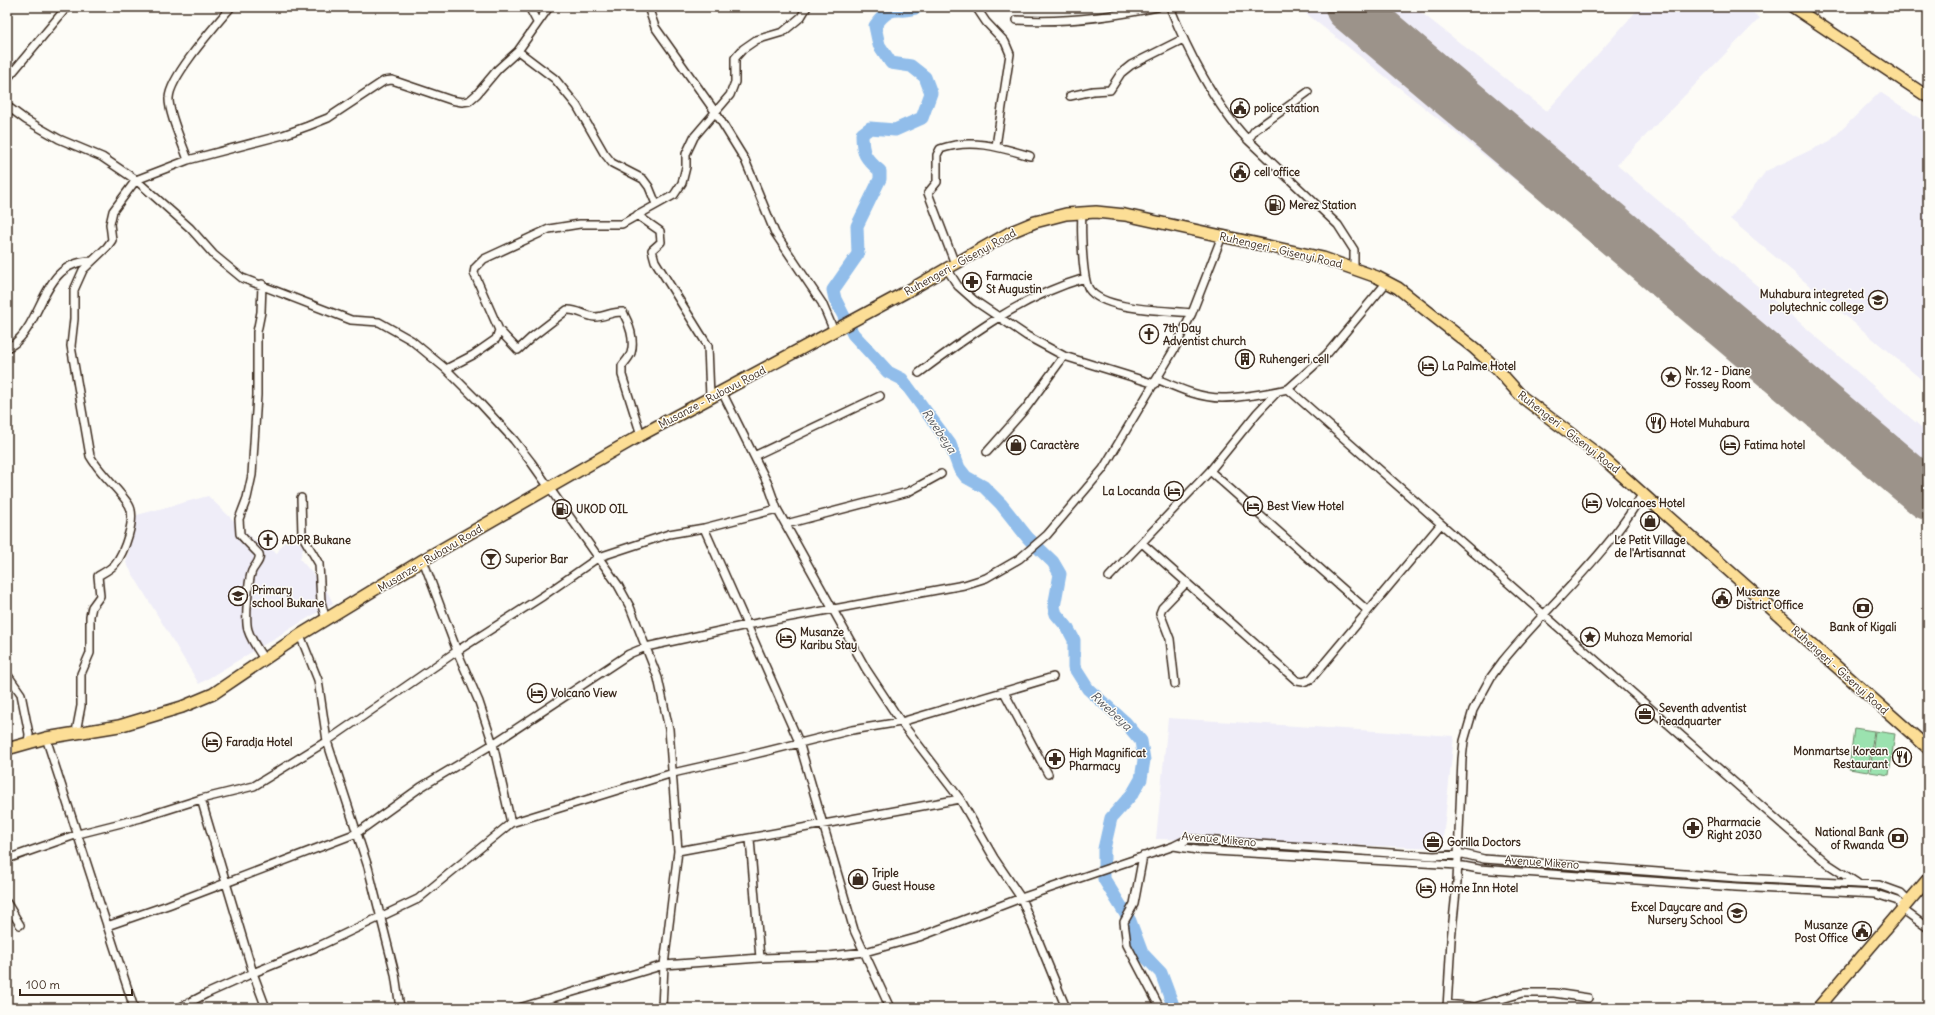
<svg xmlns="http://www.w3.org/2000/svg" width="1935" height="1015" font-family="Delius,sans-serif">
  <rect width="100%" height="100%" fill="#fdfcf7"/>
  <filter id="ink" filterUnits="userSpaceOnUse"><feTurbulence type="fractalNoise" baseFrequency=".025" numOctaves="2"/><feDisplacementMap in="SourceGraphic" scale="8" xChannelSelector="R" yChannelSelector="G"/><feConvolveMatrix kernelMatrix="1 2 1 2 8 2 1 2 1" color-interpolation-filters="sRGB"/></filter>
  <g filter="url(#ink)">
    <path fill="#efedf8" d="M1298,7H1414L1547,111L1640,7H1745L1760,18L1617,165L1928,433V522L1757,373Z
      M1880,92L1928,124V385L1730,219L1766,171L1830,141Z
      M208,496L253,539L277,553L284,542L290,537L304,545L300,559L326,589L333,603L199,684L126,563L137,515Z
      M1168,718L1454,736L1442,848L1156,839Z"/>
    <path fill="#9be2af" stroke="#6b8666" d="M1854,728L1874,731L1868,772L1849,769Z
      M1875,731L1895,734L1889,775L1870,772Z"/>
    <g fill="none" stroke-linecap="round" stroke-linejoin="round">
      <path stroke="#91bdea" stroke-width="13" d="M918,7C899,16 893,0 875,26L879,45L891,63L911,66L925,77L931,93L922,118L895,130L870,128L862,134C862,154 865,158 880,171V179L857,226L858,254L833,290L835,299L853,334L888,372L902,379L950,444L959,468L966,477L984,487L1001,504L1028,538L1053,562L1060,574L1054,607L1056,614L1067,627L1074,640V667L1088,689L1125,722L1141,741L1144,760L1141,779L1133,793L1111,818L1104,849V879L1130,921L1142,953L1161,973L1174,1008"/>
      <path stroke="#9c938a" stroke-width="50" d="M1350,7L1928,495"/>
      <g stroke="#3b2a1e" stroke-width="10">
        <path id="minor" d="M529,7L537,22
          M648,7L655,27L716,113L745,160L775,233L822,303L834,331
          M976,7L986,22L1005,42L1010,54L996,146
          M1170,7C1187,50 1216,107 1248,140L1255,130L1308,92
          M1017,20C1065,23 1111,17 1157,7
          M518,51L555,79L577,106L604,153L612,163L643,179L649,187L656,204
          M7,79L67,7
          M1070,96L1093,91L1110,90L1121,73L1131,65L1183,39
          M7,106L26,120L59,139L102,157L136,180L190,228L214,255L242,278L351,320L379,322L411,340L446,369L479,402L514,440L531,462L618,585L630,607L658,678L669,729L678,851L664,965L662,1008
          M1248,140L1338,225L1354,250V268
          M188,160C183,145 168,112 169,98C170,76 216,25 231,7
          M1082,213C1081,227 1082,278 1089,289C1104,311 1168,310 1192,313
          M637,215L660,231L661,242L652,250L655,261L708,346L710,397
          M955,264L928,193L937,182V155L940,149C971,138 1000,147 1030,156
          M947,269L958,286L975,301L1027,336L1064,356L1155,384
          M262,284L261,312L257,332V395L252,475L247,498L239,519L240,534C243,538 257,552 259,554C261,561 254,566 252,571C248,580 245,621 248,630C251,640 258,650 264,659
          M499,330L518,350L532,337L567,310C577,309 585,316 595,317C604,317 613,311 623,312C629,323 635,340 631,353C629,358 625,362 622,366V375L641,435
          M7,348C10,346 15,344 17,341C44,316 44,261 92,261
          M446,369L473,355L496,339L499,330L474,273L475,268L484,259L549,229L580,224H622L674,195L682,183L686,167V154L694,137L730,95L735,82V58L743,49L756,40L783,32L801,17L807,7
          M919,373C971,334 1023,296 1085,278
          M1157,379C1178,388 1199,398 1222,398C1241,398 1260,394 1278,391
          M1288,389L1760,805L1828,864L1857,883
          M722,392L768,484L777,509L866,669L901,722L960,799L994,858L1021,898L1066,1008
          M987,452L1026,408L1064,356
          M754,456L880,396
          M1210,471L1368,611
          M301,498L302,535L319,564L321,602L326,620
          M786,524L908,492L941,474
          M704,528L799,742L854,930L890,1008
          M1142,543L1297,681L1303,682L1311,679L1441,524
          M423,560L457,651L479,702L493,744L511,823
          M1109,577L1210,471L1257,413L1278,391L1288,389L1327,354L1387,282
          M300,635L318,680L327,741L368,867L395,974L400,1008
          M7,674L21,694L29,734L28,744
          M1175,684L1170,639L1160,613L1162,608L1187,582
          M1004,692L1048,774
          M76,732L81,706V674L90,653V616L92,607L100,596L98,576C103,573 111,569 115,564C124,553 137,518 129,505C118,488 101,475 90,456L71,346L74,319V290L83,270L107,247L112,240L110,224L113,211L136,180L188,160L283,135L308,126L328,118L384,81L392,80L451,100L462,102L469,101L477,94L498,69L518,51L549,7
          M46,738L134,1008
          M201,799L253,973L266,1008
          M750,839L760,958
          M1174,846L1197,850L1458,865L1479,869L1736,887L1876,894L1898,901L1902,909L1928,928
          M678,851L960,799
          M1143,856L1134,904L1124,922L1127,945L1160,1008
          M7,859L78,834L141,818L201,799L254,786L327,741L457,651L543,596L599,557L669,534L704,528L777,509
          M7,903L20,925
          M107,926L168,905L357,833L421,787L493,744L629,654L646,647L747,625L964,585L986,578L1019,559L1047,535L1103,469L1175,348L1192,313L1222,236
          M1447,1004L1475,1007L1522,993H1554L1588,998
          M179,1008L206,994L253,973L319,946L418,899L511,823L673,773L743,757L852,730L901,722L1053,677
          M519,1008L664,965L760,958L829,956L865,952L919,937L1021,898L1174,846L1188,839L1434,856L1463,854L1484,859L1738,878L1879,885L1901,893L1909,901
          M1447,1008L1451,940L1457,882L1462,759L1464,741L1473,710L1491,677L1502,662C1548,605 1606,557 1643,493"/>
      </g>
      <g stroke="#3b2a1e" stroke-width="14">
        <path id="primary" d="M1793,7L1928,97
          M1818,1008L1928,879"/>
      </g>
      <g stroke="#3b2a1e" stroke-width="14">
        <path id="trunk" d="M7,749L46,738L119,726L182,707L213,694L300,635L423,560L641,435L906,292L1011,232L1035,222L1066,214L1096,212L1125,215L1323,258L1377,277L1398,288L1474,348L1497,369L1522,397L1604,459L1655,505L1928,748"/>
      </g>
      <use href="#minor" stroke="#fdfcf7" stroke-width="7"/>
      <use href="#primary" stroke="#fcde96" stroke-width="11"/>
      <use href="#trunk" stroke="#fcde96" stroke-width="11"/>
    </g>
  </g>
  <defs>
    <g id="civic-ring" transform="scale(1)"><circle r="9.5" fill="#fdfcf7" stroke="#3b2a1e" stroke-width="1.5"/><path d="M-.6-6.5H3V-4.5H.6V-3L4-1V1h2V6H-6V1h2V-1L-.6-3ZM-1.2 2.5V6h2.4V2.5Z" fill="#3b2a1e"/></g>
    <g id="fuel-ring" transform="scale(1)"><circle r="9.5" fill="#fdfcf7" stroke="#3b2a1e" stroke-width="1.5"/><path d="M-5.5-6h7V0h2V4h1.3V-2.5L3-4.5l.8-.8L6-3V5H2.5V1h-1V6h-7ZM-4.2-4.7v3.2H.2V-4.7Z" fill="#3b2a1e"/></g>
    <g id="pharmacy-ring" transform="scale(1)"><circle r="9.5" fill="#fdfcf7" stroke="#3b2a1e" stroke-width="1.5"/><path d="M-2-6h4v4h4v4h-4v4h-4v-4h-4v-4h4Z" fill="#3b2a1e"/></g>
    <g id="school-ring" transform="scale(1)"><circle r="9.5" fill="#fdfcf7" stroke="#3b2a1e" stroke-width="1.5"/><path d="M0-5L7-2L0 1L-7-2ZM-4 1L0 2.5L4 1V4Q0 6-4 4Z" fill="#3b2a1e"/></g>
    <g id="church-ring" transform="scale(1)"><circle r="9.5" fill="#fdfcf7" stroke="#3b2a1e" stroke-width="1.5"/><path d="M-1.2-6h2.4v3.5h3.3v2.4h-3.3V6h-2.4V-.1h-3.3v-2.4h3.3Z" fill="#3b2a1e"/></g>
    <g id="building-ring" transform="scale(1)"><circle r="9.5" fill="#fdfcf7" stroke="#3b2a1e" stroke-width="1.5"/><path d="M-4-6H4V6H1V3H-1V6H-4ZM-2.5-4.3h1.7v1.8h-1.7ZM.8-4.3h1.7v1.8H.8ZM-2.5-1h1.7V.8h-1.7ZM.8-1h1.7V.8H.8Z" fill="#3b2a1e"/></g>
    <g id="hotel-ring" transform="scale(1)"><circle r="9.5" fill="#fdfcf7" stroke="#3b2a1e" stroke-width="1.5"/><path d="M-6-4.5h1.5V1H6V5H4.5V3h-9V5H-6ZM-4 0a1.8 1.8 0 1 1 3.6 0ZM.5 0V-2.5h3Q6-2.5 6 0Z" fill="#3b2a1e"/></g>
    <g id="sight-ring" transform="scale(1)"><circle r="9.5" fill="#fdfcf7" stroke="#3b2a1e" stroke-width="1.5"/><path d="M0-6L1.8-2.2L6-1.7L2.9 1.2L3.7 5.4L0 3.3L-3.7 5.4L-2.9 1.2L-6-1.7L-1.8-2.2Z" fill="#3b2a1e"/></g>
    <g id="restaurant-ring" transform="scale(1)"><circle r="9.5" fill="#fdfcf7" stroke="#3b2a1e" stroke-width="1.5"/><path d="M-5-6h1v4h1v-4h1v4h1v-4h1v5L-1.5 .5V6h-2V.5L-5-1ZM5-6V6H3V1.5H1.5Q1.5-4 5-6Z" fill="#3b2a1e"/></g>
    <g id="shop-ring" transform="scale(1)"><circle r="9.5" fill="#fdfcf7" stroke="#3b2a1e" stroke-width="1.5"/><path d="M-5-2.5h2.3a2.7 3.5 0 0 1 5.4 0H5L5.5 6h-11ZM-1.5-2.5h3a1.5 2.3 0 0 0-3 0Z" fill="#3b2a1e"/></g>
    <g id="bar-ring" transform="scale(1)"><circle r="9.5" fill="#fdfcf7" stroke="#3b2a1e" stroke-width="1.5"/><path d="M-6-5H6L.8 .8V4.5H3.5V6h-7V4.5H-.8V.8Z" fill="#3b2a1e"/></g>
    <g id="bank-ring" transform="scale(1)"><circle r="9.5" fill="#fdfcf7" stroke="#3b2a1e" stroke-width="1.5"/><path d="M-6-4H6V4H-6ZM0-2.3a2.3 2.3 0 1 0 0 4.6a2.3 2.3 0 1 0 0-4.6Z" fill="#3b2a1e"/></g>
    <g id="office-ring" transform="scale(1)"><circle r="9.5" fill="#fdfcf7" stroke="#3b2a1e" stroke-width="1.5"/><path d="M-6-3h4V-5.5h4V-3h4V5H-6ZM-1-4.5V-3h2v-1.5ZM-6 0V1H6V0Z" fill="#3b2a1e"/></g>
  </defs>
  <g fill-rule="evenodd">
    <use href="#civic-ring" x="1240" y="108"/>
    <use href="#civic-ring" x="1240" y="172"/>
    <use href="#fuel-ring" x="1275" y="205"/>
    <use href="#pharmacy-ring" x="972" y="282"/>
    <use href="#school-ring" x="1878" y="300"/>
    <use href="#church-ring" x="1149" y="334"/>
    <use href="#building-ring" x="1245" y="359"/>
    <use href="#hotel-ring" x="1428" y="366"/>
    <use href="#sight-ring" x="1671" y="377"/>
    <use href="#restaurant-ring" x="1656" y="423"/>
    <use href="#shop-ring" x="1016" y="445"/>
    <use href="#hotel-ring" x="1730" y="445"/>
    <use href="#hotel-ring" x="1174" y="491"/>
    <use href="#hotel-ring" x="1592" y="503"/>
    <use href="#hotel-ring" x="1253" y="506"/>
    <use href="#fuel-ring" x="562" y="509"/>
    <use href="#shop-ring" x="1650" y="521"/>
    <use href="#church-ring" x="268" y="540"/>
    <use href="#bar-ring" x="491" y="559"/>
    <use href="#school-ring" x="238" y="596"/>
    <use href="#civic-ring" x="1722" y="598"/>
    <use href="#bank-ring" x="1863" y="608"/>
    <use href="#sight-ring" x="1590" y="637"/>
    <use href="#hotel-ring" x="786" y="638"/>
    <use href="#hotel-ring" x="537" y="693"/>
    <use href="#office-ring" x="1645" y="714"/>
    <use href="#hotel-ring" x="212" y="742"/>
    <use href="#restaurant-ring" x="1902" y="757"/>
    <use href="#pharmacy-ring" x="1055" y="759"/>
    <use href="#pharmacy-ring" x="1693" y="828"/>
    <use href="#bank-ring" x="1898" y="838"/>
    <use href="#office-ring" x="1433" y="842"/>
    <use href="#shop-ring" x="858" y="879"/>
    <use href="#hotel-ring" x="1426" y="888"/>
    <use href="#school-ring" x="1737" y="913"/>
    <use href="#civic-ring" x="1862" y="931"/>
  </g>
  <g text-anchor="middle" stroke-width="3" stroke-linejoin="round" paint-order="stroke">
    <g font-size="11" font-weight="bold" fill="#3b2a1e" stroke="#fdfcf7" text-anchor="start">
      <text x="1254" y="112">police station</text>
      <text x="1254" y="176">cell office</text>
      <text x="1289" y="209">Merez Station</text>
      <text x="986" y="280">Farmacie<tspan x="986" dy="13">St Augustin</tspan></text>
      <text x="1864" y="298" text-anchor="end">Muhabura integreted<tspan x="1864" dy="13">polytechnic college</tspan></text>
      <text x="1163" y="332">7th Day<tspan x="1163" dy="13">Adventist church</tspan></text>
      <text x="1259" y="363">Ruhengeri cell</text>
      <text x="1442" y="370">La Palme Hotel</text>
      <text x="1685" y="375">Nr. 12 - Diane<tspan x="1685" dy="13">Fossey Room</tspan></text>
      <text x="1670" y="427">Hotel Muhabura</text>
      <text x="1030" y="449">Caractère</text>
      <text x="1744" y="449">Fatima hotel</text>
      <text x="1160" y="495" text-anchor="end">La Locanda</text>
      <text x="1606" y="507">Volcanoes Hotel</text>
      <text x="1267" y="510">Best View Hotel</text>
      <text x="576" y="513">UKOD OIL</text>
      <text x="282" y="544">ADPR Bukane</text>
      <text x="1650" y="544" text-anchor="middle">Le Petit Village<tspan x="1650" dy="13">de l'Artisannat</tspan></text>
      <text x="505" y="563">Superior Bar</text>
      <text x="252" y="594">Primary<tspan x="252" dy="13">school Bukane</tspan></text>
      <text x="1736" y="596">Musanze<tspan x="1736" dy="13">District Office</tspan></text>
      <text x="1863" y="631" text-anchor="middle">Bank of Kigali</text>
      <text x="800" y="636">Musanze<tspan x="800" dy="13">Karibu Stay</tspan></text>
      <text x="1604" y="641">Muhoza Memorial</text>
      <text x="551" y="697">Volcano View</text>
      <text x="1659" y="712">Seventh adventist<tspan x="1659" dy="13">headquarter</tspan></text>
      <text x="226" y="746">Faradja Hotel</text>
      <text x="1888" y="755" text-anchor="end">Monmartse Korean<tspan x="1888" dy="13">Restaurant</tspan></text>
      <text x="1069" y="757">High Magnificat<tspan x="1069" dy="13">Pharmacy</tspan></text>
      <text x="1707" y="826">Pharmacie<tspan x="1707" dy="13">Right 2030</tspan></text>
      <text x="1884" y="836" text-anchor="end">National Bank<tspan x="1884" dy="13">of Rwanda</tspan></text>
      <text x="1447" y="846">Gorilla Doctors</text>
      <text x="872" y="877">Triple<tspan x="872" dy="13">Guest House</tspan></text>
      <text x="1440" y="892">Home Inn Hotel</text>
      <text x="1723" y="911" text-anchor="end">Excel Daycare and<tspan x="1723" dy="13">Nursery School</tspan></text>
      <text x="1848" y="929" text-anchor="end">Musanze<tspan x="1848" dy="13">Post Office</tspan></text>
    </g>
    <g font-size="11" fill="#3b2a1e" stroke="#fdfcf7">
      <text transform="translate(1281 250) rotate(13)" y="4">Ruhengeri - Gisenyi Road</text>
      <text transform="translate(960 262) rotate(-29)" y="4">Ruhengeri - Gisenyi Road</text>
      <text transform="translate(712 397) rotate(-28)" y="4">Musanze - Rubavu Road</text>
      <text transform="translate(1569 432) rotate(38)" y="4">Ruhengeri - Gisenyi Road</text>
      <text transform="translate(430 558) rotate(-31)" y="4">Musanze - Rubavu Road</text>
      <text transform="translate(1840 670) rotate(42)" y="4">Ruhengeri - Gisenyi Road</text>
      <text transform="translate(1219 839) rotate(5)" y="4">Avenue Mikeno</text>
      <text transform="translate(1542 862) rotate(4)" y="4">Avenue Mikeno</text>
    </g>
    <g font-size="12" font-style="italic" fill="#55565b" stroke="#fdfcf7">
      <text transform="translate(939 431) rotate(56)" y="4">Rwebeya</text>
      <text transform="translate(1111 711) rotate(43)" y="4">Rwebeya</text>
    </g>
  </g>
  <rect width="1935" height="1015" fill="none" stroke="#fdfcf7" stroke-width="24"/>
  <rect x="12" y="12" width="1911" height="991" fill="none" stroke="#3b2a1e" stroke-width="1.5" filter="url(#ink)"/>
  <path d="M20 989v6h112v-6" fill="none" stroke="#3b2a1e" stroke-width="2"/>
  <text x="26" y="989" font-size="12" fill="#3b2a1e" stroke="#fdfcf7" stroke-width="3" paint-order="stroke">100 m</text>
</svg>
